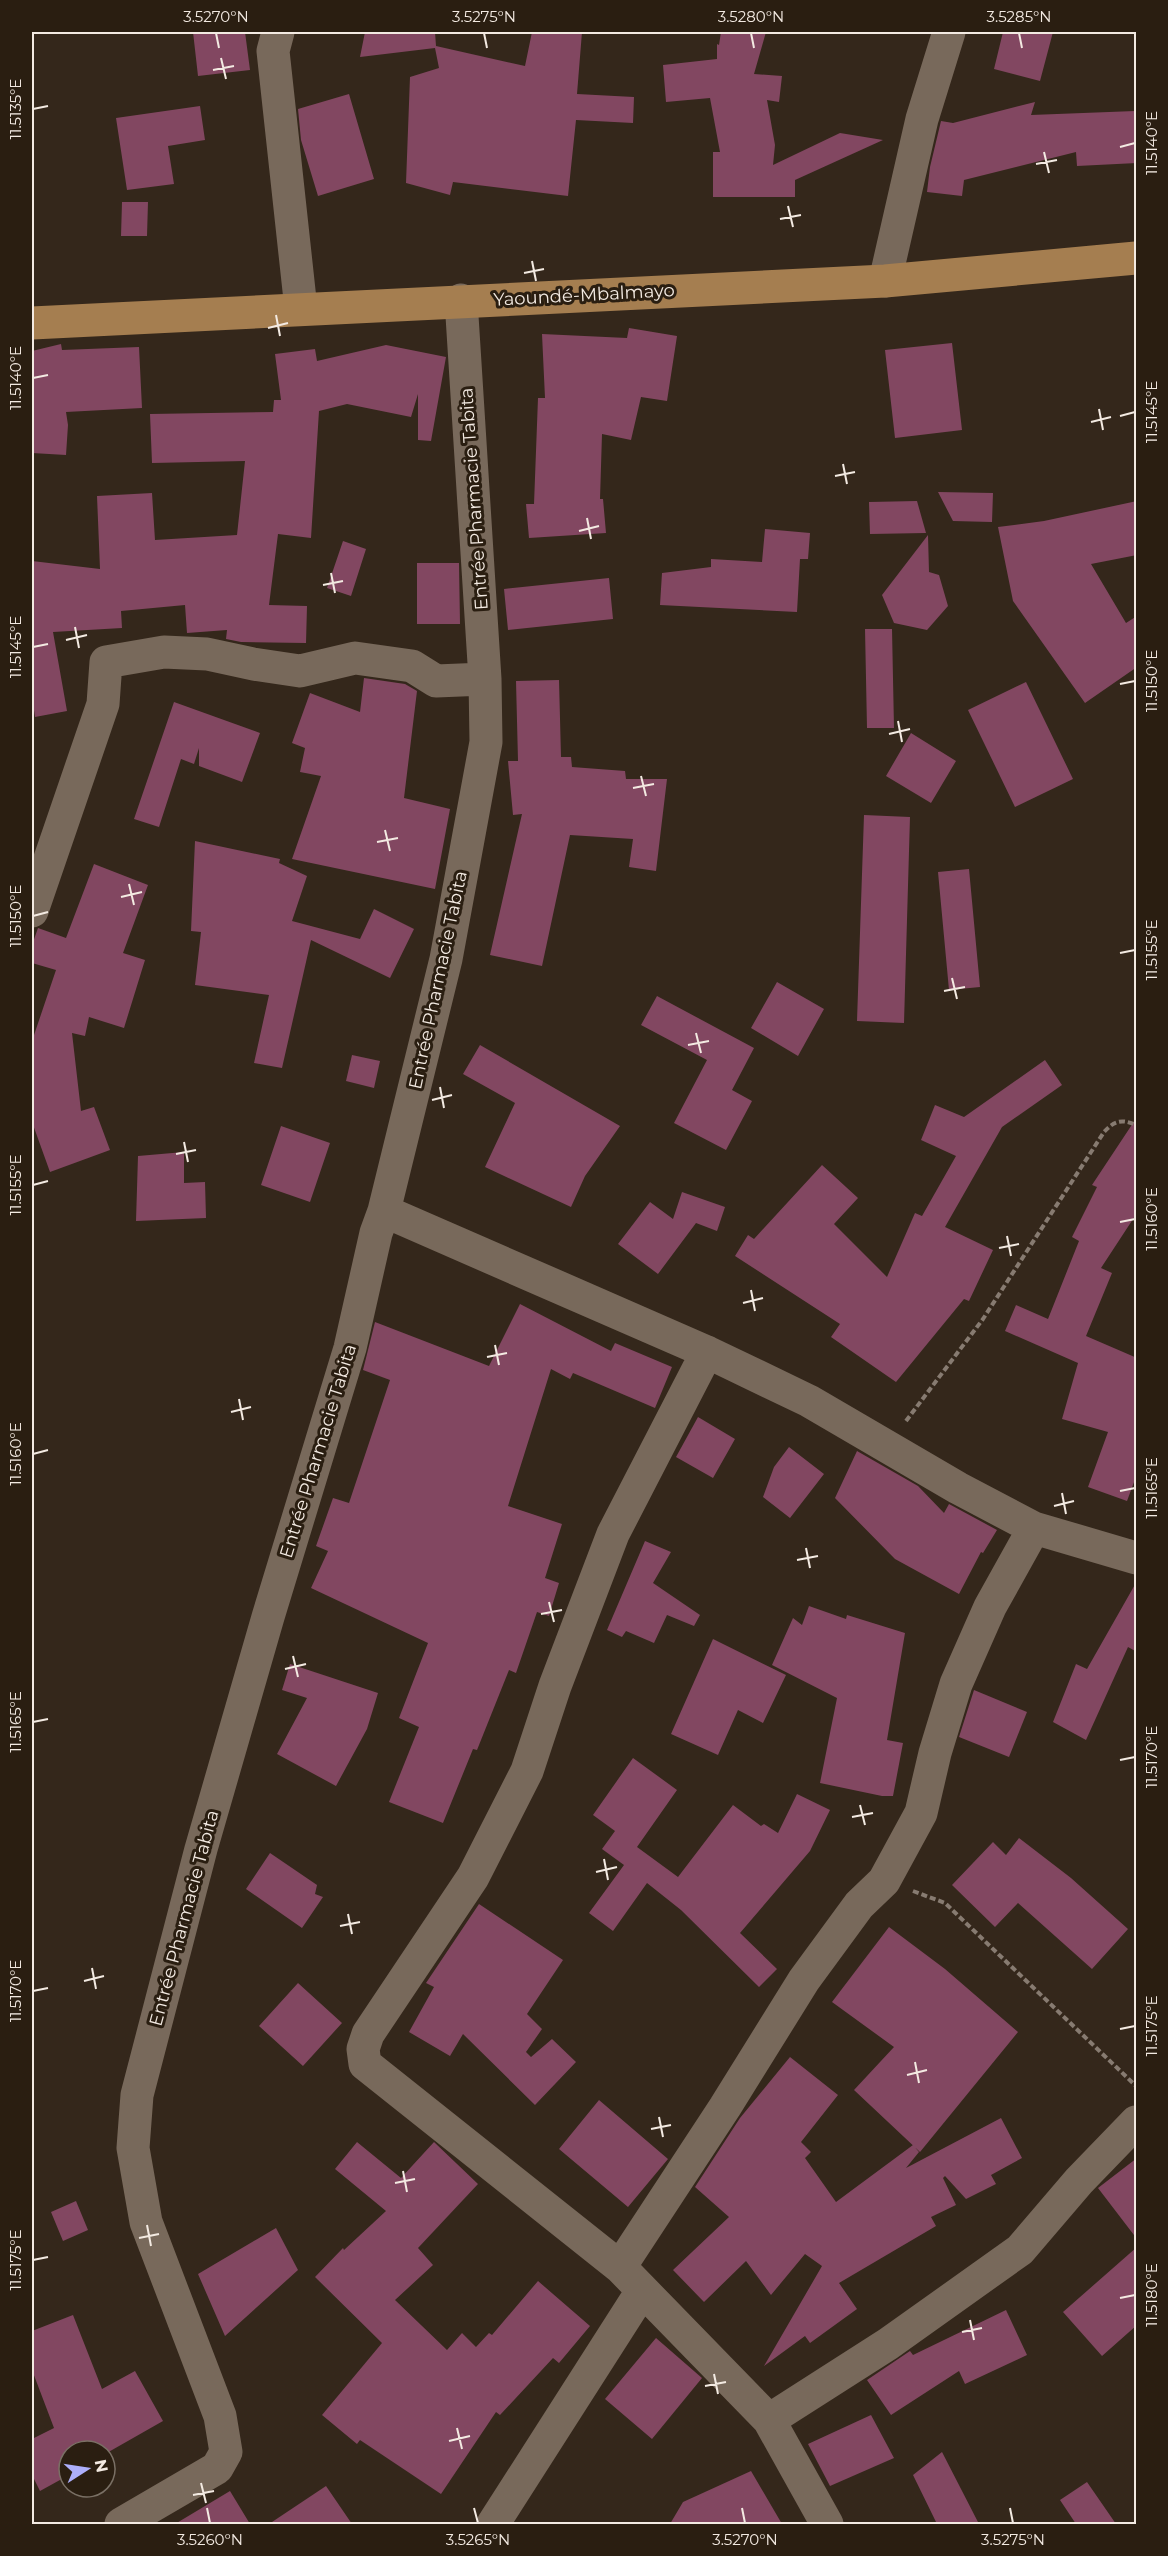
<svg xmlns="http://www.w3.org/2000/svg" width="1168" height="2556" font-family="Montserrat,sans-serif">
  <rect width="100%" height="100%" fill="#34271b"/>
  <path fill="#824761" d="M193,32H245L250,70L198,76Z
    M365,32H435L436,46L525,66L532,32H582L577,94L634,97L633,123L576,120L568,196L453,182L450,195L406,183L410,77L439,68L435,48L360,57Z
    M721,32H766L754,74L782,76L779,102L767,100L775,145L773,165L840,133L883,140L795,180V197H713V152H720L710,98L666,102L663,65L717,59V44L719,45Z
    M1003,32H1053L1040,81L994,69Z
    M349,94L374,179L318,196L301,140L298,109Z
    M1035,102L1031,115L1135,111L1137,163L1077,166L1076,152L964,180L962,196L927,192L930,167L941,121L953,123Z
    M200,106L205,140L168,146L174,184L127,190L116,118Z
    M122,202H148L147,236H121Z
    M629,328L677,336L667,401L641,397L631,440L602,434L600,499H603L606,533L529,538L526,504H534L538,398H545L542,334L627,338Z
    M952,343L962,430L895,438L885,350Z
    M61,344L62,350L139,347L142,408L66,412L68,425L66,455L32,453V351Z
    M386,345L446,357L431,441L418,440V394L411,417L347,404L319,411L311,538L278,534L269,605L307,606L306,643L241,642L226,639L227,630L187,633L185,605L121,611L122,628L53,632L67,711L35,717L32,696V561L100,569L97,496L152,493L155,540L237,535L245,461L152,463L150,414L273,412L274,400H281L275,354L315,349L317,361Z
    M938,492L993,493L992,522L953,521Z
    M917,501L926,533L870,534L869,502Z
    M1137,501V555L1091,564L1126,623L1137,616V667L1085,703L1013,601L998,527L1044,521Z
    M765,529L810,533L808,559H800L797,612L660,605L662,573L711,567V559L762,562Z
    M928,535L929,572L939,575L948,606L927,630L894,623L882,595Z
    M343,541L366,549L351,596L327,588Z
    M417,563H459L460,624H417Z
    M609,578L613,619L508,630L504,589Z
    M865,629H892L894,728H867Z
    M364,678L405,684L417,691L404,798L450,809L435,889L292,859L321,776L300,772L305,748L292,743L310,693L360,712Z
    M559,680L561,757H571L572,767L625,771L626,779H667L656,871L629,867L633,839L570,835L542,966L490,955L522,814L513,815L508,761H518L516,681Z
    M1026,682L1073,779L1015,807L968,710Z
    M174,702L260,733L242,782L199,766V748L194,764L181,759L159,827L134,819Z
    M911,733L956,761L931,803L886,776Z
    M864,815L910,817L904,1023L857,1021Z
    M195,841L280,859L279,863L307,876L292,921L360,939L374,909L414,929L390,978L311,940L282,1068L254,1063L269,995L195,985L201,932L191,931Z
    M94,864L148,885L123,953L145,960L124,1028L89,1017L85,1036L72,1033L81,1111L94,1107L110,1150L50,1172L32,1122V1041L56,970L32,963V945L38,928L66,938Z
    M969,869L980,987L949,990L938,872Z
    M777,982L824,1009L798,1056L751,1028Z
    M657,996L754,1048L732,1090L752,1101L726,1150L674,1123L707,1060L641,1025Z
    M480,1045L620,1126L585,1176L571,1207L485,1167L515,1103L463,1074Z
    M352,1055L380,1061L374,1088L346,1081Z
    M1045,1060L1062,1085L1002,1127L945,1227L993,1250L969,1301L964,1299L896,1382L831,1337L840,1324L735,1256L748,1235L754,1239L822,1165L858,1198L834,1224L887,1277L915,1213L922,1216L956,1156L921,1140L935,1105L964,1117Z
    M1137,1117V1213L1101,1268L1112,1273L1086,1336L1137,1358V1474L1127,1501L1088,1487L1108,1432L1062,1419L1078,1363L1005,1331L1016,1305L1048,1319L1079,1241L1072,1237L1097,1187L1092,1185Z
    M281,1126L330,1143L310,1202L261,1185Z
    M184,1152V1183L205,1182L206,1218L136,1221L138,1156Z
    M682,1192L725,1207L717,1231L696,1223L658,1274L618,1244L650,1202L673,1219Z
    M520,1304L611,1351L615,1343L672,1367L655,1408L573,1373L570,1379L551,1369L508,1506L562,1524L545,1578L559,1583L549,1616L537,1612L516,1673L509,1670L477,1750L473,1749L443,1823L389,1802L419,1727L399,1718L428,1643L311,1588L328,1551L316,1546L333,1498L349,1503L390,1380L363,1370L375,1322L489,1366Z
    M698,1417L735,1439L713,1478L676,1457Z
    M789,1447L824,1474L790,1518L763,1497L774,1467Z
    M857,1451L918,1486L944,1513L949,1504L997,1530L983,1553L981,1552L959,1594L895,1559L835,1498Z
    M645,1541L671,1552L653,1583L700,1615L694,1626L667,1615L654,1643L626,1631L622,1637L607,1630Z
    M1137,1581V1652L1128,1647L1086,1740L1053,1722L1076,1664L1087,1669Z
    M809,1606L846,1619L847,1615L905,1633L887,1740L903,1743L893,1796H882L820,1783L837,1698L772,1665L793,1618L802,1625Z
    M713,1639L786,1675L763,1723L738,1710L718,1755L671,1734Z
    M290,1664L378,1693L367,1729L336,1786L277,1754L307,1698L282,1690Z
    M974,1690L1027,1712L1009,1757L959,1737Z
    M633,1758L677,1790L637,1847L678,1877L733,1805L761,1826L764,1824L778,1833L797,1794L830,1810L810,1851L740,1933L777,1969L759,1987L681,1910L647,1883L613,1931L589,1913L624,1865L602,1849L615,1831L593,1815Z
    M1019,1838L1071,1878L1128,1929L1092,1969L1018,1903L995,1927L952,1885L993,1842L1006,1855Z
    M270,1853L317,1885L315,1894L323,1897L302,1928L246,1889Z
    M479,1904L563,1960L527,2014L542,2029L526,2052L531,2057L552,2039L576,2062L535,2105L463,2034L450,2056L409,2032L434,1987L426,1983Z
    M889,1927L945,1969L1018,2032L920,2152L854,2090L894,2047L832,2002Z
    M298,1983L342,2023L303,2066L259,2026Z
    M790,2057L838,2095L801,2142L811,2152L805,2158L836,2202L913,2145L919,2152L906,2168L1001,2118L1022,2158L991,2175L996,2184L966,2199L945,2176L943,2178L956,2205L931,2217L936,2226L839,2283L857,2309L810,2343L805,2336L764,2366L822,2266L805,2254L771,2295L746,2261L704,2302L673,2270L729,2217L695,2187L740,2118Z
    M599,2100L668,2159L628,2207L559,2149Z
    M357,2142L401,2178L434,2142L478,2184L418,2248L433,2265L395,2300L447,2350L462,2333L476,2347L489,2333L492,2335L538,2281L590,2326L559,2363L553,2358L500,2415L496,2412L441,2494L360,2440L357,2444L322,2415L382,2343L315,2277L343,2248L344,2250L386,2211L335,2169Z
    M1137,2158V2239L1098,2188Z
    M76,2201L88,2230L63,2241L51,2212Z
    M276,2228L298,2270L225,2336L198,2274Z
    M1137,2247V2325L1102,2356L1063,2312Z
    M1006,2310L1027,2355L965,2384L959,2371L891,2415L867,2380L910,2351L913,2355Z
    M73,2315L102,2389L135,2371L163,2421L105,2454V2451H69V2475L40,2491L32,2475V2439L54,2428L32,2370V2331Z
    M656,2338L702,2378L652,2439L605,2399Z
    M871,2415L894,2458L830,2486L808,2444Z
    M942,2452L979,2524H937L913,2475Z
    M751,2471L782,2524H670L683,2502Z
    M1087,2482L1116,2524H1076L1060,2500Z
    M326,2486L352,2524H269Z
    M230,2491L250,2524H175Z"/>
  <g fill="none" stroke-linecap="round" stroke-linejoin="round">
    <path stroke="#877b71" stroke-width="4" stroke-dasharray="6 3" stroke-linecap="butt" d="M906,1421L983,1319L1104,1132C1115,1120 1122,1119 1136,1125
      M913,1891L945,1903L1136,2086"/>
    <path stroke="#78695b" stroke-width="33" d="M278,32L273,51L301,309
      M885,281L922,119L949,32
      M32,911L103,704L106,662L164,652L207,654L253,664L300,671L355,658L412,666L436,681L485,679
      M384,1211L707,1352L809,1401L958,1488L1034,1528L1136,1558
      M707,1352L613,1534L555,1686L527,1771L473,1877L368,2034L363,2049L365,2064L620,2267L769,2420L827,2524
      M620,2267L725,2107L804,1980L859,1905L884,1881L921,1813L935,1753L956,1684L990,1607L1034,1528
      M769,2420L888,2344L1020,2250L1079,2181L1136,2122
      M121,2524L217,2468L226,2452L220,2416L146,2222L133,2148L137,2095L201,1849L268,1617L350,1348L376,1233L384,1211L446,959L486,742L485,679L461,300
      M493,2524L642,2291"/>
    <path stroke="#a57e50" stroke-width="33" d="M32,323L885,281L1136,258"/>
  </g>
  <path fill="none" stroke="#f3eae2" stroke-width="2" d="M216,33L219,48M484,33L487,48M751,33L754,48M1019,33L1022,48M221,58L226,79M213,70L234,66M33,109L48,106M1120,147L1135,143M1044,152L1049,173M1036,164L1057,160M788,206L793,227M780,219L801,215M532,261L536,281M524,273L544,269M276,315L280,336M268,328L288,323M33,378L48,375M1099,409L1103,430M1120,416L1135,412M1091,422L1111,417M843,464L847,484M835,476L855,472M587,518L591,539M579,531L599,526M331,573L335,593M323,585L343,581M75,627L79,648M66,640L87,635M33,647L48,644M1120,684L1135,681M898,721L902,742M889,734L910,729M641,776L646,796M633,788L654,784M385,830L390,851M377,842L398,838M129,884L134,905M121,897L142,892M33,916L48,912M1120,953L1135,950M952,978L957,999M944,991L965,987M696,1033L701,1053M688,1045L709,1041M440,1087L444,1108M432,1100L452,1095M184,1142L188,1162M176,1154L196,1150M33,1185L48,1181M1120,1222L1135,1219M1007,1236L1011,1256M999,1248L1019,1244M751,1290L755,1311M743,1303L763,1298M495,1345L499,1365M487,1357L507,1353M239,1399L243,1420M231,1412L251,1407M33,1454L48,1450M1120,1491L1135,1488M1062,1493L1066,1514M1054,1506L1074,1501M806,1548L810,1568M797,1560L818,1556M549,1602L554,1622M541,1614L562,1610M293,1656L298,1677M285,1669L306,1664M33,1722L48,1719M1120,1760L1135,1757M860,1805L865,1825M852,1817L873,1813M604,1859L608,1880M596,1872L617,1867M348,1914L352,1934M340,1926L360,1922M92,1968L96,1989M84,1981L104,1976M33,1991L48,1988M1120,2029L1135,2026M915,2062L919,2083M907,2075L927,2070M659,2117L663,2137M651,2129L671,2125M403,2171L407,2192M395,2183L415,2179M147,2225L151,2246M139,2238L159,2234M33,2260L48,2257M1120,2298L1135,2295M970,2320L974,2340M962,2332L982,2328M714,2374L718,2394M705,2386L726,2382M457,2428L462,2449M449,2441L470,2436M201,2483L206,2503M193,2495L214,2491M207,2508L210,2523M474,2508L478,2523M742,2508L745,2523M1010,2508L1013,2523"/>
  <g text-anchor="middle" stroke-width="6" stroke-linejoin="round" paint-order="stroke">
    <g font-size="18" fill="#f3eae2" stroke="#2a1e11">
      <text transform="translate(584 295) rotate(-3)" y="6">Yaoundé-Mbalmayo</text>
      <text transform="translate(474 499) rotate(-94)" y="6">Entrée Pharmacie Tabita</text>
      <text transform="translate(438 980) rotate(-78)" y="6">Entrée Pharmacie Tabita</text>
      <text transform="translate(318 1451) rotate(-73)" y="6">Entrée Pharmacie Tabita</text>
      <text transform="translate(184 1918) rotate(-75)" y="6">Entrée Pharmacie Tabita</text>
    </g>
  </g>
  <rect width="1168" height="2556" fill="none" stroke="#2a1e11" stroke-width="66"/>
  <g transform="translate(87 2469) rotate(78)"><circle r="28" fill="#2a1e11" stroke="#7a7065" stroke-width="1.5"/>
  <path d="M0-4.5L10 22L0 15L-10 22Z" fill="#adaffb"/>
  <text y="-9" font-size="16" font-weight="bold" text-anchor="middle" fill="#f3eae2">N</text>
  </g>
  <rect x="33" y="33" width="1102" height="2490" fill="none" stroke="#f3eae2" stroke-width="2"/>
  <g font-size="15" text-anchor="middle" fill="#f3eae2">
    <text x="216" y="22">3.5270°N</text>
    <text x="484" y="22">3.5275°N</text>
    <text x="751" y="22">3.5280°N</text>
    <text x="1019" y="22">3.5285°N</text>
    <text transform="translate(16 109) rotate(-90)" y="5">11.5135°E</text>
    <text transform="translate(1152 143) rotate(-90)" y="5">11.5140°E</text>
    <text transform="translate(16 378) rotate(-90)" y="5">11.5140°E</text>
    <text transform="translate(1152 412) rotate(-90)" y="5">11.5145°E</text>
    <text transform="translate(16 647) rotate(-90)" y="5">11.5145°E</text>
    <text transform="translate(1152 681) rotate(-90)" y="5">11.5150°E</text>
    <text transform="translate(16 916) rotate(-90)" y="5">11.5150°E</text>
    <text transform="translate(1152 950) rotate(-90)" y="5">11.5155°E</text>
    <text transform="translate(16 1185) rotate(-90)" y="5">11.5155°E</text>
    <text transform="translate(1152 1219) rotate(-90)" y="5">11.5160°E</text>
    <text transform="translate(16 1454) rotate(-90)" y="5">11.5160°E</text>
    <text transform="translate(1152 1488) rotate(-90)" y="5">11.5165°E</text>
    <text transform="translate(16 1722) rotate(-90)" y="5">11.5165°E</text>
    <text transform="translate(1152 1757) rotate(-90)" y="5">11.5170°E</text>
    <text transform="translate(16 1991) rotate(-90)" y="5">11.5170°E</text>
    <text transform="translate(1152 2026) rotate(-90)" y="5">11.5175°E</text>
    <text transform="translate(16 2260) rotate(-90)" y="5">11.5175°E</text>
    <text transform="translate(1152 2295) rotate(-90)" y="5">11.5180°E</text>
    <text x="210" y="2545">3.5260°N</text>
    <text x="478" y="2545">3.5265°N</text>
    <text x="745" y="2545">3.5270°N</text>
    <text x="1013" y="2545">3.5275°N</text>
  </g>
</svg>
